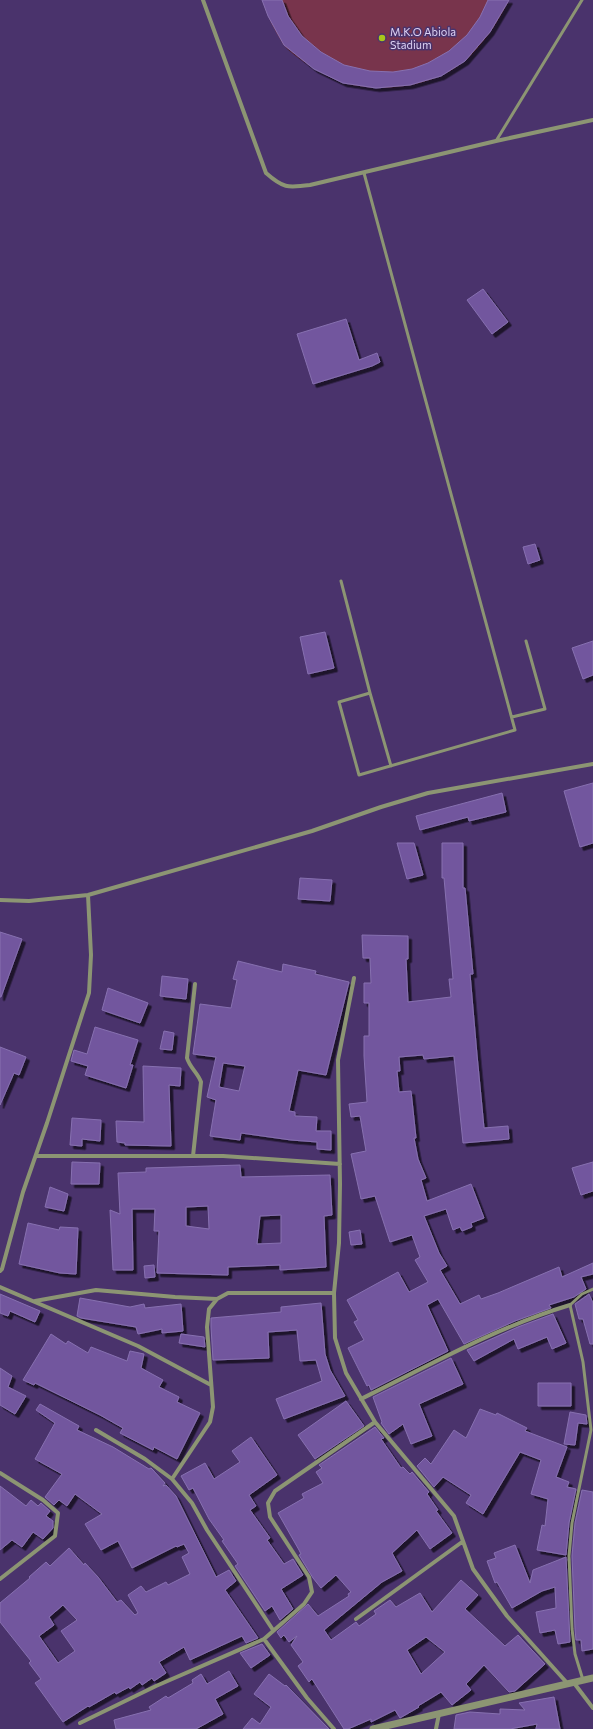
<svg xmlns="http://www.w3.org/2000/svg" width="593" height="1729" font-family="Commissioner,sans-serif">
  <defs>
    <filter id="shadow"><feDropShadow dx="3.5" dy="3.5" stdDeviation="0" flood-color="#0009"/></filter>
  </defs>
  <rect width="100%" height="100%" fill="#4a336c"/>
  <path fill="#78344c" d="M262,0H509C501,19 481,48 465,61C434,87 382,94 344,83C337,81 331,77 324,74C314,69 289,53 283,44C274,30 267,15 262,0Z"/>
  <path fill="#72579e" stroke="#8770b0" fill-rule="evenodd" filter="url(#shadow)" d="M262,0H282L288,16L302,36L321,52L344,65L370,71L393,72L412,69L428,63L449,51L467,35L480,17L488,0H509L490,32L465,61L441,76L410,85L376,88L343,83L314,69L284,45L268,16Z
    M483,289L508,322L492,334L467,300Z
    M346,319L359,360L377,353L380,362L372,366L313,384L297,334Z
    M535,544L540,560L528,564L523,547Z
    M325,632L334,668L308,674L300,637Z
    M593,641V675L583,679L572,648Z
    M593,783V843L580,847L564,791Z
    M502,793L506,812L469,821L468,817L420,830L416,816Z
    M397,843H414L423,875L407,879Z
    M442,843H463V888H465L473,974H470L477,1055L484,1128L508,1126L509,1139L463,1143L454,1056L424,1059L423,1055L399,1057L400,1071H397L399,1092L411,1091L416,1138H414L418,1159L426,1178L421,1180L427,1201L471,1184L484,1218L471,1223L472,1227L462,1231L460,1227L453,1230L446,1209L424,1216L439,1253L447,1266L440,1270L460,1304L479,1295L481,1299L498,1293L559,1267L562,1277L593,1263V1274L581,1277L586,1289L574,1297L549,1305L551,1308L515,1321L464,1344L438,1299L427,1305L448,1351L371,1390L369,1385L367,1386L348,1348L364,1340L354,1322L358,1320L347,1300L398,1272L409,1292L428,1282L415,1260L420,1257L412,1235L390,1242L375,1196L361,1199L351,1154L366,1151L360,1116L351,1117L349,1104L367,1102L364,1056V1036H369V1003H364V983H371L370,958H363L362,935L408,936V959H406L408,1002L451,997L449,979H453L444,878H442Z
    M300,878L332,880L330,901L298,899Z
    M0,932L22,939L1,997H0Z
    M238,961L282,972L283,964L316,971L315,974L349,982L326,1075L298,1070L289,1111L295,1112V1116L317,1117L316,1131H331V1150L317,1149V1142L291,1140L241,1133L240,1140L210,1136L216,1100L207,1097L216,1057L193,1054L198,1019L200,1004L231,1008L237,980L233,979ZM223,1063L245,1066L239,1091L219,1087Z
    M162,976L188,979L186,999L160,996Z
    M108,988L148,1003L140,1023L102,1010Z
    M95,1027L138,1040L130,1065H133L126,1088L85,1075L88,1066L71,1061L74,1050L87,1054Z
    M164,1031L174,1033L172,1050L160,1049Z
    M0,1047L26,1057L19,1075L14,1073L0,1105Z
    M143,1066L181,1068L180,1086L169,1085L171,1146L125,1145V1143L117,1142L116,1121L144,1122Z
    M72,1118L101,1120L100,1141L82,1139V1146L70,1145Z
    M72,1162L100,1163L99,1184H71Z
    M593,1162V1191L581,1195L572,1168Z
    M240,1165L241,1177L330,1175L332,1215L324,1216L326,1267L280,1270V1265L228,1267V1275L157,1273L159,1231H154L155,1209H132L133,1270H113L110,1210L120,1214L118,1173L146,1172V1168ZM208,1206L209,1229L186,1226V1207ZM281,1215V1243L257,1244L260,1216Z
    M50,1187L68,1194L64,1211L45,1207Z
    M28,1223L59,1230L60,1227L78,1228L76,1274L60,1273L19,1264Z
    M360,1230L362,1244L351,1245L349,1232Z
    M154,1265L155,1277L145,1278L144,1266Z
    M0,1294L40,1311L35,1322L10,1311L8,1316L0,1313Z
    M589,1294L593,1303V1344H590L583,1319H579L575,1304Z
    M80,1298L130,1307L144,1304L145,1308L181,1304L183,1331L162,1333V1329L138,1334L136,1327L81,1318L77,1316Z
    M321,1303L325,1354L330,1370L345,1396L284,1419L276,1399L322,1381L316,1360L300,1361L297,1330L268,1332L269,1358L213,1360L211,1327V1318L281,1312V1307Z
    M553,1314L566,1343L552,1349L547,1337L518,1349L514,1339L474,1361L467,1350L518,1327Z
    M51,1334L66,1344L68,1341L88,1353L91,1347L127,1361L130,1351L144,1354L141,1368L163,1380L159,1387L179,1397L177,1402L200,1413L177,1459L154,1447L153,1450L120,1433L123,1428L100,1415L35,1383L34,1385L23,1380Z
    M181,1334L204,1337L205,1347L179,1343Z
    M451,1358L463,1384L419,1404L432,1436L411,1444L403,1424L389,1434L381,1423L382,1422L373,1397Z
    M0,1368L12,1376L8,1387L26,1396L15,1414L0,1405Z
    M538,1383H571V1406H538Z
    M346,1401L364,1426L315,1459L298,1435Z
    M40,1404L79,1426L77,1430L113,1447L149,1469L151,1468L153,1470L165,1483L163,1486L166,1485L176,1496L216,1577L229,1570L236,1581L225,1590L258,1638L246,1643L242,1636L190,1660L184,1647L159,1662L166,1673L154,1681L152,1678L142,1685L140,1682L130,1689L129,1687L116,1694L115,1692L89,1707L88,1706L63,1722L35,1683L41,1679L29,1663L31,1661L0,1622V1603L30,1578L29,1577L46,1562L50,1566L69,1548L84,1565L85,1563L98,1577L117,1602L121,1600L135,1615L138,1613L128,1595L141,1586L146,1592L166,1582L168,1585L190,1574L182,1557L189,1553L184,1544L177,1547L176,1546L132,1568L118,1541L101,1550L85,1524L102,1514L75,1494L67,1506L59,1500L54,1505L45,1497L62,1474L35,1459L55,1423L36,1410ZM63,1605L77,1620L61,1631L75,1651L58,1663L39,1636L54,1625L49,1617Z
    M480,1409L496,1415L497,1413L527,1428L525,1431L567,1447L556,1477L569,1482L567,1487L576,1489L569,1523L566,1555L537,1550L542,1525L545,1526L548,1499L531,1494L541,1460L520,1452L483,1514L466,1503L471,1495L443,1477L434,1487L417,1466L425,1458L431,1464L454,1430L466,1438Z
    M570,1412L586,1415L587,1424L578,1423L575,1445L564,1444Z
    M375,1427L384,1438L381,1439L401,1468L403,1467L410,1474L412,1472L429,1492L427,1494L438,1510L436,1511L452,1533L430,1549L417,1530L392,1553L402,1571L382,1582L324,1630L331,1640L356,1622L359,1626L376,1614L374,1611L390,1600L396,1607L420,1593L432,1612L461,1580L478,1595L465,1609L505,1646L518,1635L545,1664L515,1691L509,1692L484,1665L466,1684L471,1690L452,1705L441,1692L418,1706L419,1707L400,1718L395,1710L371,1722V1719L348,1729H344L312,1679L309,1682L298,1666L303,1662L291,1645L297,1636L289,1642L284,1635L281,1638L277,1632L308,1604L318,1616L349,1596L348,1594L351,1592L336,1575L321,1588L313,1578L299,1555L301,1554L299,1550L278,1513L304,1498L302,1494L323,1483L316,1472L322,1468L319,1465ZM426,1637L445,1652L421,1674L407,1650Z
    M251,1437L277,1475L249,1495L256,1506L250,1510L270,1538L267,1540L284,1564L293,1559L303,1575L281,1589L293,1609L280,1620L272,1606L265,1611L235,1566L238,1564L222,1541L224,1540L209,1519L193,1488L189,1490L181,1476L205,1463L214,1479L240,1462L232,1451Z
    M0,1486L26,1506L31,1500L38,1506L41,1503L50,1511L46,1516L53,1521V1528L43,1539L33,1532L22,1547L12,1540L0,1550Z
    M582,1490L593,1492V1649L582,1651L581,1640H576L575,1629L572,1556L575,1523Z
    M515,1545L530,1583L533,1570L566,1557L570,1642L558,1644L555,1630L540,1633L536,1612L556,1608L555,1587L542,1591L512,1608L497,1582L495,1583L487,1561L496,1558L494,1553Z
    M262,1644L270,1655L251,1668L240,1653Z
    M229,1671L238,1686L215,1699L223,1714L196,1729H116L114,1720L151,1710L149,1707L166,1696L168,1698L193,1683L192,1680L201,1674L207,1684Z
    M269,1674L285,1686L286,1685L329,1729H243L252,1718L260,1724L271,1707L254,1694Z
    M554,1697L560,1729H536L537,1724L510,1729H454L456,1715L470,1712L500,1714V1709L525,1710L519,1703Z"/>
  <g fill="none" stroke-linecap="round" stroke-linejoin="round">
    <path stroke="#8c9573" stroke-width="3" d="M496,141L582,0
      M364,173L515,730L359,775L339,702L370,693L391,766
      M341,581L370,693
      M512,717L545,709L526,641
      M583,1680L575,1654L572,1629L569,1556L572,1523L591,1430L583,1362L570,1305L582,1294L593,1289"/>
    <path stroke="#8c9573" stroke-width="4" d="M203,0L266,173C283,188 287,188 310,185L496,141L593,120
      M0,900L29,901L88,895L312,831L381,807L428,793L593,764
      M354,978L338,1060L340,1184L339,1243L334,1293L335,1338L346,1373L375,1422L454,1516L473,1569L507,1616L568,1684
      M36,1156H223L340,1164
      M193,1156L201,1082C198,1073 190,1068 187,1058L195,984
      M0,1271L2,1269L23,1192L47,1123L89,993L91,955L88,895
      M0,1287L138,1346L211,1385
      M35,1301L96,1290L175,1297L217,1299
      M361,1399C430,1365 497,1327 570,1305
      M96,1430L145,1459L172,1479L192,1503L207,1530L273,1630
      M0,1473L43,1500L58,1513L55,1536L0,1579
      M172,1479L210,1422L213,1407L207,1327L209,1309L217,1299L228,1293H334
      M356,1619L462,1542
      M264,1639L304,1604L312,1592L309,1577L270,1517L268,1503L275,1491L375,1422
      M574,1683L593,1708
      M80,1723L156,1686L264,1639L307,1698L334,1729
      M436,1729L439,1714"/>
    <path stroke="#8c9573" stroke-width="7" d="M373,1729L593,1678"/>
  </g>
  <circle fill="#a9c71a" stroke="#4a336c" stroke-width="1.5" cx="382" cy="38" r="4"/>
  <g text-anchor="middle" stroke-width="3" stroke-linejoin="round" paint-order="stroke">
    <g font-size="11" fill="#ddd2f4" stroke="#4a336c" text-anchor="start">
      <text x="390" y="36">M.K.O Abiola<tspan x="390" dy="13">Stadium</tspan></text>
    </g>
  </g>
</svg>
